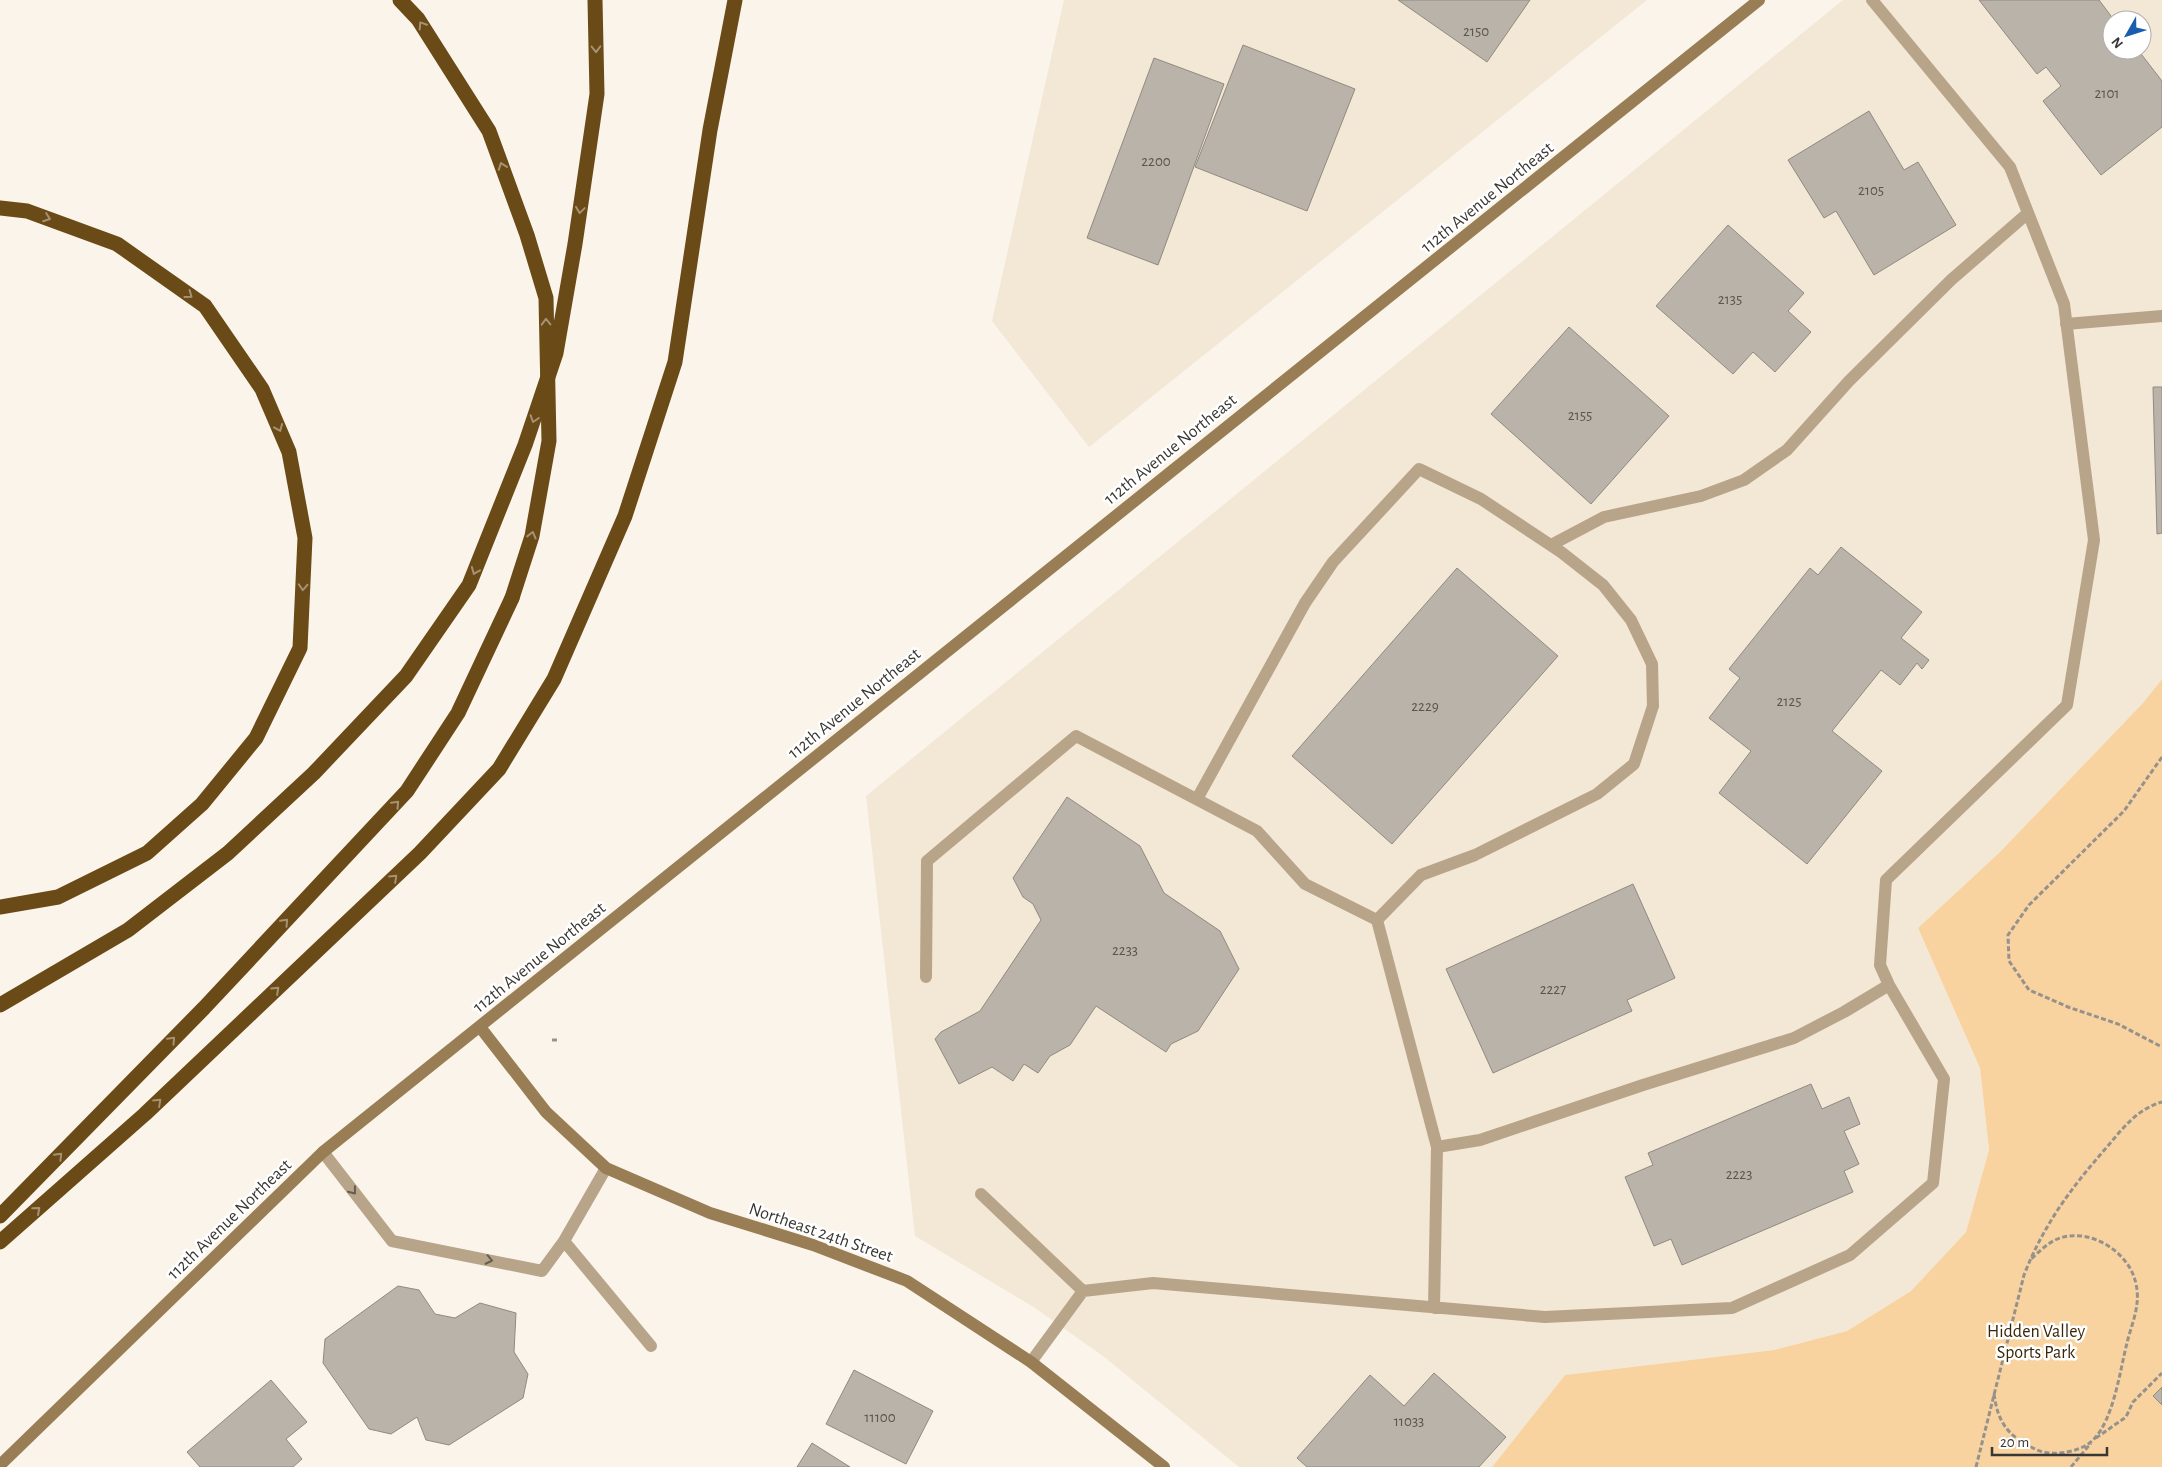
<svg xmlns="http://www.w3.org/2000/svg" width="2162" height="1467" font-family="'Alegreya Sans',sans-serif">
  <rect width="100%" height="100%" fill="#fbf4ea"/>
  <path fill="#f3e7d6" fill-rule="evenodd" d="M1064,0H1647L1089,447L992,321Z
    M1843,0H2162V679L2143,703L1999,853L1918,928L1980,1068L1989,1150L1966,1232L1911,1291L1847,1331L1774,1350L1565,1375L1492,1467H1239L1103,1356L1035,1308L915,1236L866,796ZM2112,20H2142V50H2112Z"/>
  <path fill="#f8d3a0" d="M2162,679V1467H1492L1565,1375L1774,1350L1847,1331L1911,1291L1966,1232L1989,1150L1980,1068L1918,928L1999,853L2143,703Z"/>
  <path fill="#bab3a9" stroke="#908a80" d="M1398,0H1530L1487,62Z
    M1979,0H2099L2114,20H2112V50H2138L2162,81V127L2101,175L2043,101L2061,86L2046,67L2037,74Z
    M1243,45L1355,89L1307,211L1195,167Z
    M1154,58L1224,84L1158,265L1087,238Z
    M1869,111L1904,170L1918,162L1956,225L1874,275L1836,211L1824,218L1788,160Z
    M1728,225L1804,293L1788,311L1811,332L1775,372L1753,352L1733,374L1656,306Z
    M1569,327L1669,416L1591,504L1491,414Z
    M2153,387H2162V533L2157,534Z
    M1841,547L1922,612L1901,638L1929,660L1922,669L1917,663L1900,685L1881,670L1832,731L1882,771L1807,864L1719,793L1751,751L1709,718L1740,678L1729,669L1810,568L1818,575Z
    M1457,568L1558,656L1392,844L1292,756Z
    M1067,797L1140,846L1164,893L1220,931L1239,969L1198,1031L1171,1044L1166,1052L1096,1006L1070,1045L1050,1056L1038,1073L1024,1064L1013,1081L992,1067L959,1084L935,1039L941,1032L980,1011L1041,920L1033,904L1023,897L1013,878Z
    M1633,884L1675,978L1627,1000L1632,1011L1493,1073L1446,969Z
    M1811,1084L1822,1109L1849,1097L1860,1124L1844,1131L1859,1164L1844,1171L1853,1192L1682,1265L1671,1239L1654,1246L1625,1177L1653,1165L1648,1153Z
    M398,1286L419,1290L435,1314L455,1318L480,1303L516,1313L514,1352L528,1374L523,1398L449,1445L426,1440L417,1417L391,1434L369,1429L323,1363L325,1339Z
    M854,1370L933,1411L906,1464L826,1424Z
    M1434,1373L1506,1437L1479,1467H1307L1297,1458L1370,1375L1404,1406Z
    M271,1380L307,1422L286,1439L302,1459L293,1467H200L187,1452Z
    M2162,1387V1405L2153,1396Z
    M812,1443L850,1467H797Z"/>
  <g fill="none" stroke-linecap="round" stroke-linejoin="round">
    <path stroke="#96928b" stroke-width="3" stroke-dasharray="5 2.5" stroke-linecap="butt" d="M2162,757L2124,811L2029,905L2008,935L2009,961L2029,990L2068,1007L2118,1024L2162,1047
      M552,1040H557
      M1994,1394C1998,1424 2009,1437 2037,1450C2054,1457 2082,1452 2094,1439C2114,1418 2120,1370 2127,1343C2130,1330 2136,1316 2137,1303C2138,1296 2137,1286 2135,1280C2127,1251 2090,1228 2060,1238C2048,1242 2039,1252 2030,1260
      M2096,1438L2126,1417L2133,1402L2162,1373
      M1976,1467L2024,1275C2044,1224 2071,1188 2107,1147C2123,1128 2137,1109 2162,1102
      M2071,1467L2091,1443"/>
    <path stroke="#b8a489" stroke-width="12" d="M2066,324L2162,316
      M1551,545L1604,517L1701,496L1744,480L1787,450L1849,381L1951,280L2028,213
      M1197,799L1305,603L1333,562L1419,469L1481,499L1561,552L1603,585L1631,620L1652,664L1653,706L1634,764L1597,794L1475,855L1421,875L1377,920
      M926,977L927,861L1076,736L1257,831L1305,884L1377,920L1437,1147L1434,1308
      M1437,1147L1480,1140L1643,1085L1794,1038L1844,1012L1889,985
      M323,1152L392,1241L542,1271L564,1241L606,1168
      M981,1194L1083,1291
      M564,1241L651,1346
      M1031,1362L1083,1291L1153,1283L1545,1317L1732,1308L1850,1255L1933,1183L1944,1079L1889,985L1880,965L1886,880L2067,705L2094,540L2064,304L2010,167L1872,0"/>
    <path stroke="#997d54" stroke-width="12" d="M480,1027L546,1112L606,1168L710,1213L813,1245L907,1281L1031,1362L1164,1467
      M0,1465L323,1152L1759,0"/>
    <path stroke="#6a4a16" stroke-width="15" d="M0,208L27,211L117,244L205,306L262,389L289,452L305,538L300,648L256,738L202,804L147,853L58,897L0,907
      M0,1005L128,930L228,853L314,773L406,676L469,585L525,445L556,353L575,244L597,94L595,0
      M0,1216L204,1008L407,791L458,713L512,598
      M0,1242L145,1114L420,853L499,769L554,679L625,516L675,362L710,130L735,0"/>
    <path stroke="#6a4a16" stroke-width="15" d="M400,0L418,19L489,131L527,235L546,298L549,441L532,536L512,598"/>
  </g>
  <defs><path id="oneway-chevron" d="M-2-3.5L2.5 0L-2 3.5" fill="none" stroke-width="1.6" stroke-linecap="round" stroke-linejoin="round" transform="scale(1.25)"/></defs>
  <g stroke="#a69273">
    <use href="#oneway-chevron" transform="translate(422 25) rotate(-123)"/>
    <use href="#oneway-chevron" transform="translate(596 49) rotate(89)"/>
    <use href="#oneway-chevron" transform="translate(502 166) rotate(-110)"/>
    <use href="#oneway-chevron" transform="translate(580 210) rotate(98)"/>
    <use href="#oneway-chevron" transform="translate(47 218) rotate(20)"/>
    <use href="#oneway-chevron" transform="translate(189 295) rotate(36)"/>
    <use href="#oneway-chevron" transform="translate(546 322) rotate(-91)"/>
    <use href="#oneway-chevron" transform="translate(534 419) rotate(108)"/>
    <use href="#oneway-chevron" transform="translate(279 428) rotate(67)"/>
    <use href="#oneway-chevron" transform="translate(532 535) rotate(-76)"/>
    <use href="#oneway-chevron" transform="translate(475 571) rotate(112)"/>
    <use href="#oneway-chevron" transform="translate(303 587) rotate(93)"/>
    <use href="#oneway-chevron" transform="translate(396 804) rotate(-47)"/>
    <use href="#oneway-chevron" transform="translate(394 878) rotate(-43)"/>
    <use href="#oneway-chevron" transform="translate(285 922) rotate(-47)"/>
    <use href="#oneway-chevron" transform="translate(276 990) rotate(-43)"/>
    <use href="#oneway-chevron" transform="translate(172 1040) rotate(-46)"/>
    <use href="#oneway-chevron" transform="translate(158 1102) rotate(-43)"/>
    <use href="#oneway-chevron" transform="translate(59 1156) rotate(-46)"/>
    <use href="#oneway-chevron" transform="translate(37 1210) rotate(-41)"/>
  </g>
  <g stroke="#655d51">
    <use href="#oneway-chevron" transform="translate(353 1191) rotate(52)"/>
    <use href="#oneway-chevron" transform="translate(489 1260) rotate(12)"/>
  </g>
  <g text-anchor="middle" stroke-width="5" stroke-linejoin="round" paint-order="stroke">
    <g font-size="15" fill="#595650">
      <text x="1476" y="36">2150</text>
      <text x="2107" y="98">2101</text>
      <text x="1156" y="166">2200</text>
      <text x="1871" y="195">2105</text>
      <text x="1730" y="304">2135</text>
      <text x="1580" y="420">2155</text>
      <text x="1789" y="706">2125</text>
      <text x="1425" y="711">2229</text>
      <text x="1125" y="955">2233</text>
      <text x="1553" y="994">2227</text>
      <text x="1739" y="1179">2223</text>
      <text x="880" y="1422">11100</text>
      <text x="1409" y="1426">11033</text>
    </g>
    <g font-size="18" fill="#393733" stroke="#fff">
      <text transform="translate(1487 197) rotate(-39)" y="6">112th Avenue Northeast</text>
      <text transform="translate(1170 449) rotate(-39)" y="6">112th Avenue Northeast</text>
      <text transform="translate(854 703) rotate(-39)" y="6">112th Avenue Northeast</text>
      <text transform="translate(539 957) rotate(-39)" y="6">112th Avenue Northeast</text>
      <text transform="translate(229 1219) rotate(-44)" y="6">112th Avenue Northeast</text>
      <text transform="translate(821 1232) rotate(19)" y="6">Northeast 24th Street</text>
    </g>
    <g font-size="18" fill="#392608" stroke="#fff">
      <text x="2036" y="1337">Hidden Valley<tspan x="2036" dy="21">Sports Park</tspan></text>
    </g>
  </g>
  <g transform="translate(2127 35) rotate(231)"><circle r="24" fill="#ffffff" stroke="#b0afad"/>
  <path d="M0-4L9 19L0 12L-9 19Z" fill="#1a5dae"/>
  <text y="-8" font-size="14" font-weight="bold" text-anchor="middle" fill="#393733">N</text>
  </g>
  <path d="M1992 1447v8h115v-8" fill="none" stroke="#393733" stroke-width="2.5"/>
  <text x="2000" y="1447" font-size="15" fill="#393733" stroke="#ffffff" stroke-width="4" paint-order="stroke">20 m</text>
</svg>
